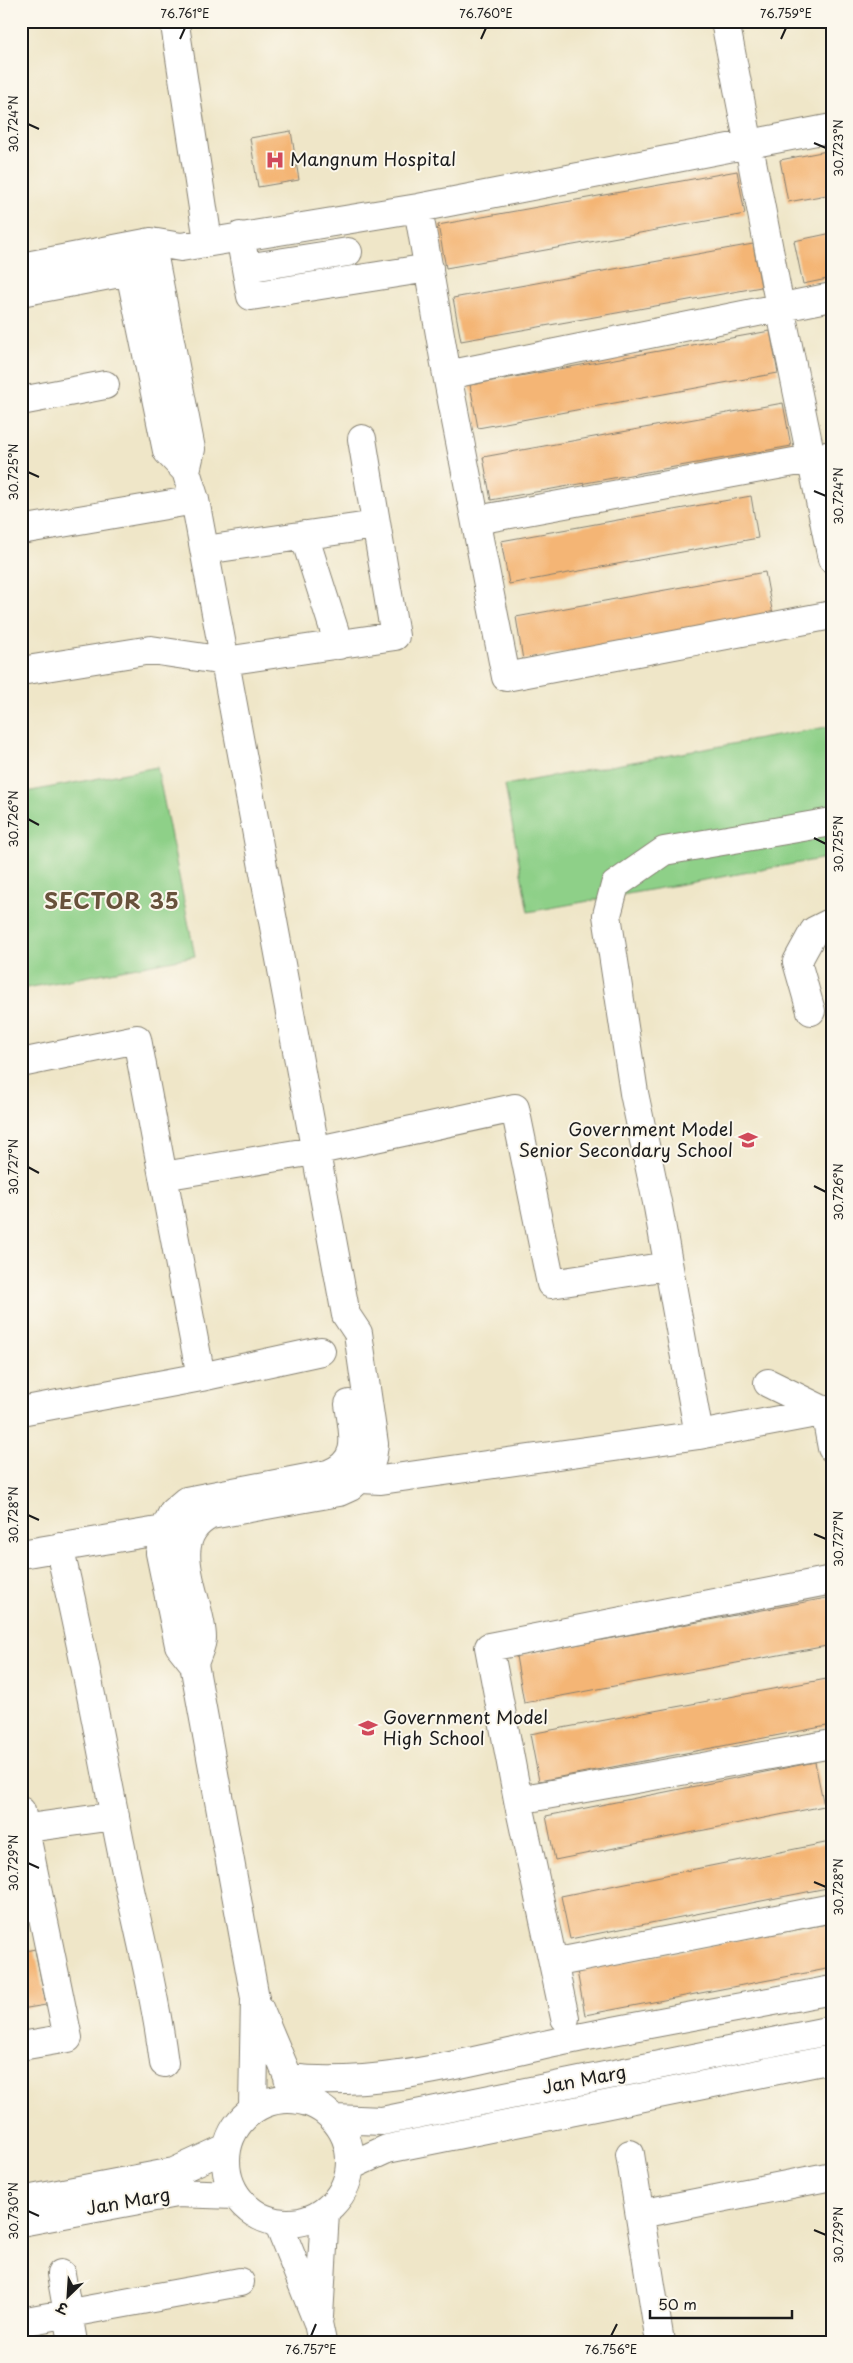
<svg xmlns="http://www.w3.org/2000/svg" width="853" height="2363" font-family="'Playpen Sans','Playpen Sans Deva',sans-serif">
  <rect width="100%" height="100%" fill="#fbf7ec"/>
  <filter id="ink" filterUnits="userSpaceOnUse"><feTurbulence type="fractalNoise" baseFrequency=".02" numOctaves="2"/><feDisplacementMap in="SourceGraphic" scale="10" xChannelSelector="R" yChannelSelector="G"/><feConvolveMatrix kernelMatrix="1 2 1 2 8 2 1 2 1" color-interpolation-filters="sRGB"/></filter>
  <filter id="wash" filterUnits="userSpaceOnUse"><feTurbulence type="fractalNoise" baseFrequency=".0096" numOctaves="4" result="noise"/><feDisplacementMap in="SourceGraphic" scale="20" xChannelSelector="R" yChannelSelector="G"/><feGaussianBlur stdDeviation="1.12" result="paint"/><feColorMatrix in="noise" values="0 0 0 0 0 0 0 0 0 0 0 0 0 0 0 0 0 1.4 0 .05"/><feComposite in="paint" operator="in"/></filter>
  <g filter="url(#wash)">
    <rect width="100%" height="100%" fill="#efe6c8"/>
    <path fill="#8ed088" stroke="#557652" d="M832,726V857L528,912L505,785Z
      M157,767L195,956L21,989V793Z"/>
    <g id="blocks">
      <path fill="#f4b575" d="M291,131L299,180L258,187L250,138Z
        M832,150V194L788,202L780,160Z
        M737,171L745,214L446,268L438,225Z
        M832,233V278L803,284L794,241Z
        M753,244L761,287L461,341L453,298Z
        M770,331L778,373L478,428L470,385Z
        M783,403L791,446L491,500L483,457Z
        M751,496L758,538L509,584L501,541Z
        M765,572L773,615L523,660L516,617Z
        M832,1597V1645L524,1703L516,1656Z
        M832,1678V1725L539,1781L530,1734Z
        M815,1762L824,1806L555,1860L546,1816Z
        M830,1842L832,1887L570,1939L561,1896Z
        M21,1884L28,1914L21,1916Z
        M832,1923V1968L585,2015L577,1971Z
        M35,1949L46,2005L21,2009V1952Z"/>
    </g>
  </g>
  <g filter="url(#ink)">
    <use href="#blocks" fill-opacity="0" stroke="#868172" stroke-width="1"/>
    <g fill="none" stroke-linecap="round" stroke-linejoin="round">
      <g stroke="#868172" stroke-width="30">
        <path id="minor" d="M725,21L780,307L832,559
          M175,25L208,241
          M418,208L447,375L506,677L832,615
          M240,236L251,296L429,268
          M151,242L191,449L186,471
          M125,248L167,451L186,471L195,500L346,1315L358,1333L374,1444L372,1459L364,1475L350,1487L339,1492L211,1515C161,1539 202,1600 202,1638C202,1646 196,1656 194,1664
          M21,267L151,242L181,247L418,208L832,128
          M246,268L348,252
          M21,292L146,268
          M447,375L832,297
          M21,401L105,385
          M477,520L832,455
          M21,530L195,500
          M304,535L339,645
          M205,550L376,525
          M21,671L151,650L225,661L395,636L362,439
          M811,1011L797,962L814,931L832,922
          M21,1063L137,1039L201,1377L21,1411
          M163,1176L314,1151L515,1108L551,1284L668,1266
          M201,1377L321,1351
          M768,1383L825,1411L832,1448
          M699,1435L658,1207L634,1093L607,915L615,885L664,851L832,822
          M349,1470L361,1479L381,1480L699,1435L832,1410
          M59,1547C82,1642 99,1737 118,1833C133,1910 154,1985 164,2063
          M21,1554L182,1527
          M518,1800L832,1744
          M21,1811L68,2038L21,2046
          M21,1829L115,1816
          M553,1963L832,1908
          M259,2008L297,2098
          M565,2018L518,1800L489,1647L832,1580
          M288,2078C382,2089 476,2059 568,2040C655,2022 744,2007 832,1990
          M253,2108L255,1998L194,1664L179,1645L160,1553L168,1522L173,1512L186,1501L328,1474C363,1461 353,1433 349,1404
          M630,2154L660,2342
          M640,2214L832,2176
          M278,2223L318,2323L322,2342
          M61,2274L73,2342
          M319,2317L325,2212
          M21,2322L240,2282"/>
      </g>
      <g stroke="#868172" stroke-width="30">
        <path id="major" d="M226 2161a62 62 0 1 1 124 0a62 62 0 1 1-124 0Z
          M335,2119L382,2121L832,2030
          M350,2166L387,2149L832,2059
          M21,2201L174,2172L226,2148
          M21,2222L176,2193L235,2195"/>
      </g>
      <use href="#minor" stroke="#fff" stroke-width="28"/>
      <use href="#major" stroke="#fff" stroke-width="28"/>
    </g>
  </g>
  <path fill="none" stroke="#1c1c1c" stroke-width="2" d="M180,39L185,28M481,39L486,28M781,39L786,28M28,124L39,129M814,143L826,148M28,472L39,477M814,491L826,496M28,819L39,825M814,838L826,844M28,1167L39,1173M814,1186L826,1192M28,1515L39,1520M814,1534L826,1539M28,1863L39,1868M814,1882L826,1887M28,2211L39,2216M814,2230L826,2235M311,2336L316,2324M611,2336L617,2324"/>
  <defs>
    <g id="hospital-bare" transform="scale(1.5)"><path d="M-5-5h3v3.5h4V-5h3V5h-3V1.5h-4V5h-3Z" fill="#d1495b" stroke="#fbf7ec" stroke-width="2.5" paint-order="stroke"/></g>
    <g id="school-bare" transform="scale(1.5)"><path d="M0-5L7-2L0 1L-7-2ZM-4 1L0 2.5L4 1V4Q0 6-4 4Z" fill="#d1495b" stroke="#fbf7ec" stroke-width="2.5" paint-order="stroke"/></g>
  </defs>
  <g fill-rule="evenodd">
    <use href="#hospital-bare" x="275" y="160"/>
    <use href="#school-bare" x="748" y="1140"/>
    <use href="#school-bare" x="368" y="1728"/>
  </g>
  <g text-anchor="middle" stroke-width="4" stroke-linejoin="round" paint-order="stroke">
    <g font-size="18" fill="#1c1c1c" stroke="#fbf7ec" text-anchor="start">
      <text x="290" y="166">Mangnum Hospital</text>
      <text x="733" y="1136" text-anchor="end">Government Model<tspan x="733" dy="21">Senior Secondary School</tspan></text>
      <text x="383" y="1724">Government Model<tspan x="383" dy="21">High School</tspan></text>
    </g>
    <g font-size="18" fill="#1c1c1c" stroke="#fbf7ec">
      <text transform="translate(584 2080) rotate(-11)" y="6">Jan Marg</text>
      <text transform="translate(128 2202) rotate(-10)" y="6">Jan Marg</text>
    </g>
    <g font-size="22" font-weight="bold" letter-spacing="1" fill="#68523b" stroke="#fbf7ec">
      <text x="112" y="909">SECTOR 35</text>
    </g>
  </g>
  <rect width="853" height="2363" fill="none" stroke="#fbf7ec" stroke-width="55"/>
  <g transform="translate(68 2296) rotate(205)" stroke="#fbf7ec" stroke-width="4" paint-order="stroke">
  <path d="M0-4L9 19L0 12L-9 19Z" fill="#1c1c1c"/>
  <text y="-8" font-size="14" font-weight="bold" text-anchor="middle" fill="#1c1c1c">उ</text>
  </g>
  <path d="M650 2310v8h142v-8" fill="none" stroke="#1c1c1c" stroke-width="2.5"/>
  <text x="658" y="2310" font-size="15" fill="#1c1c1c" stroke="#fbf7ec" stroke-width="4" paint-order="stroke">50 m</text>
  <rect x="28" y="28" width="798" height="2308" fill="none" stroke="#1c1c1c" stroke-width="2"/>
  <g font-size="12" text-anchor="middle" fill="#1c1c1c">
    <text x="185" y="18">76.761°E</text>
    <text x="486" y="18">76.760°E</text>
    <text x="786" y="18">76.759°E</text>
    <text transform="translate(14 124) rotate(-90)" y="4">30.724°N</text>
    <text transform="translate(839 148) rotate(-90)" y="4">30.723°N</text>
    <text transform="translate(14 472) rotate(-90)" y="4">30.725°N</text>
    <text transform="translate(839 496) rotate(-90)" y="4">30.724°N</text>
    <text transform="translate(14 819) rotate(-90)" y="4">30.726°N</text>
    <text transform="translate(839 844) rotate(-90)" y="4">30.725°N</text>
    <text transform="translate(14 1167) rotate(-90)" y="4">30.727°N</text>
    <text transform="translate(839 1192) rotate(-90)" y="4">30.726°N</text>
    <text transform="translate(14 1515) rotate(-90)" y="4">30.728°N</text>
    <text transform="translate(839 1539) rotate(-90)" y="4">30.727°N</text>
    <text transform="translate(14 1863) rotate(-90)" y="4">30.729°N</text>
    <text transform="translate(839 1887) rotate(-90)" y="4">30.728°N</text>
    <text transform="translate(14 2211) rotate(-90)" y="4">30.730°N</text>
    <text transform="translate(839 2235) rotate(-90)" y="4">30.729°N</text>
    <text x="311" y="2354">76.757°E</text>
    <text x="611" y="2354">76.756°E</text>
  </g>
</svg>
